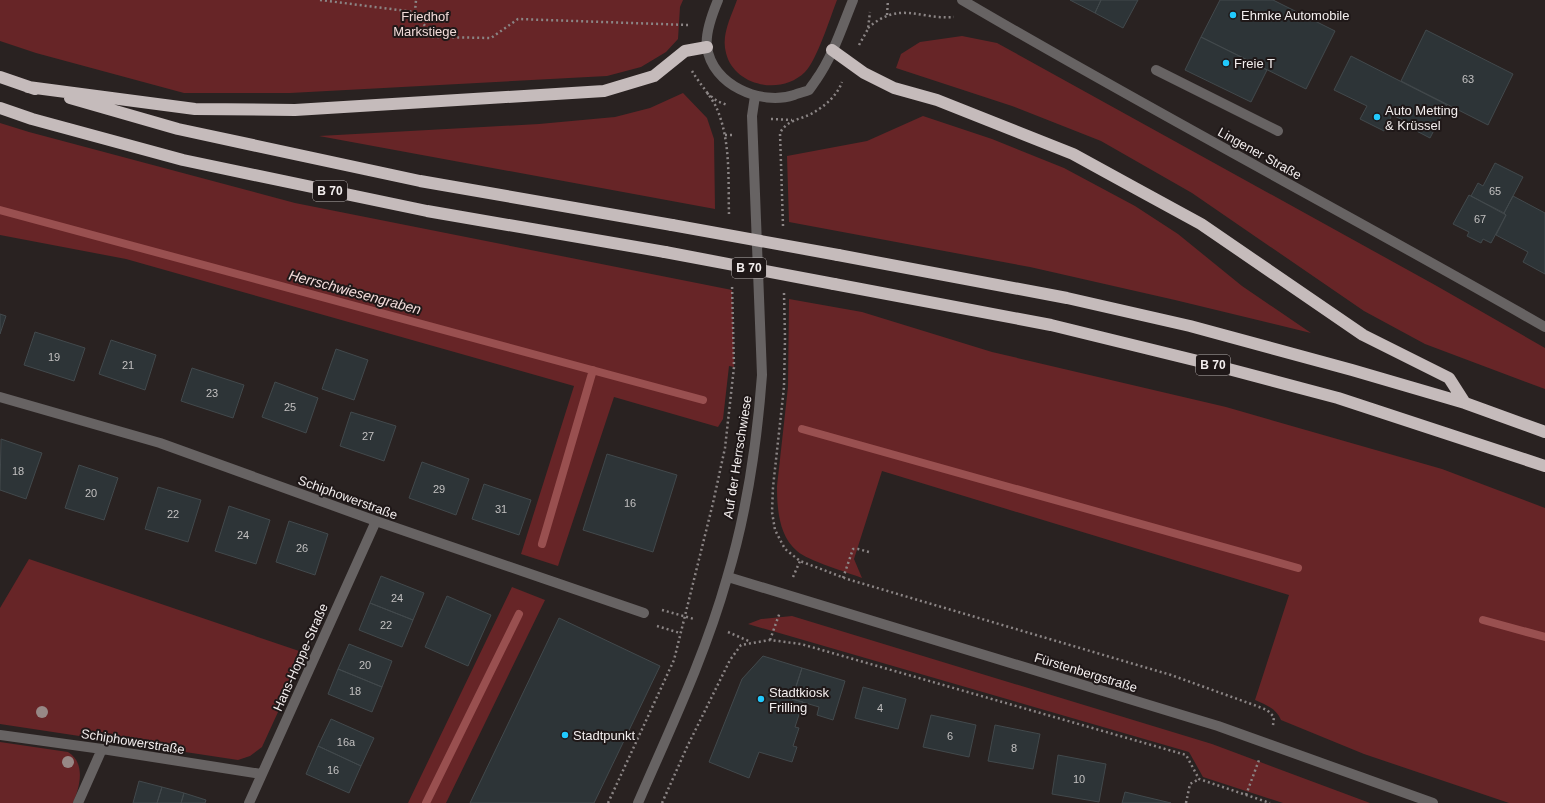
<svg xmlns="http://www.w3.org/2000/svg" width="1545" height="803" font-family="Arial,sans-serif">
  <rect width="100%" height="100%" fill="#292221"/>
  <path fill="#672527" d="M0,0H683L680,7L678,39L666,52L641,67L607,76L290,93H184L36,53L0,41Z
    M737,0H837C830,18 817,60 805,72C781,96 734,86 726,53C721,35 731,17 737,0Z
    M962,36L997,43L1435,285L1545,348V389L1425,344L1364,311L1192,193L1101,141L1012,106L896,68L901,54L920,42Z
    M683,93L707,118L714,139L715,209L319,136L539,124L615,117L650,108Z
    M923,116L992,139L1064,168L1135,206L1178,234L1242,286L1311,333L1175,300L1030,267L789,222L787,156L867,141Z
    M0,123L29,132L295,203L732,290L734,367L729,366L723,419L718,427L614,397L558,566L521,554L574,386L126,259L0,235Z
    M789,299L862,312L992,352L1226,407L1442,469L1545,508V803H1509L1364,754L1281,720C1276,708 1266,705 1255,700L1289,595L882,471L854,559L862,578C847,572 808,561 797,551C779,536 777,509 777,486L788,387Z
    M29,559L305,653L262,747L250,756L238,760L0,724V608Z
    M512,587L545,600L446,803H408Z
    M792,616L1212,744L1370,803H1283L1203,777L1189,752L748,624L761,619Z
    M0,742L68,752C86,763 80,787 73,803H0Z"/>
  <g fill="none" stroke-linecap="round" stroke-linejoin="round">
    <path stroke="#995050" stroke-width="8" d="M0,210L703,400
      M802,429L1298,568
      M542,544L593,370
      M1483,620L1545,637
      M426,803L519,614"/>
  </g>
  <path fill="#2d3437" stroke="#42494c" d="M1070,0H1101L1095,13Z
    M1101,0H1138L1123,28L1095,13Z
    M1220,0H1273L1335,31L1306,89L1201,37Z
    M1426,30L1513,74L1488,125L1401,81Z
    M1201,37L1267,70L1251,102L1185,70Z
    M1351,56L1447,105L1430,138L1401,123L1403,120L1392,115L1384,131L1360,119L1367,106L1334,90Z
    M1495,163L1523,177L1504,213L1471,196L1478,183L1483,186Z
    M1469,195L1506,215L1491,243L1483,239L1481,243L1467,236L1469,232L1453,224Z
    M1513,196L1545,213V274L1523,262L1528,252L1496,235L1506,215L1504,213Z
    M0,314L6,316L0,334Z
    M35,332L85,348L74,381L24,365Z
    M111,340L156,355L145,390L99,374Z
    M336,349L368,360L354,400L322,389Z
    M192,368L244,385L233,418L181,401Z
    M275,382L318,398L306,433L262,417Z
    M351,412L396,426L384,461L340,446Z
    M1,439L42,453L26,499L0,490Z
    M607,454L677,475L653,552L583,530Z
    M422,462L469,479L456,515L409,498Z
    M79,465L118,478L104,520L65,508Z
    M484,484L531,500L519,535L472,519Z
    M158,487L201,500L188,542L145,529Z
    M229,506L270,520L256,564L215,551Z
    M289,521L328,534L315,575L276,562Z
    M381,576L424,593L413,620L370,603Z
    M447,596L491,615L468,666L425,647Z
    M370,603L413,620L402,647L359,630Z
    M559,618L660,666L594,803H470Z
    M349,644L392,661L382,687L338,669Z
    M763,656L802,668L792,699L803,702L795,727L799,728L793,746L797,747L792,762L759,752L749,778L709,762L742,679Z
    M802,668L845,681L833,720L817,715L819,707L792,699Z
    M338,669L382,687L372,712L328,694Z
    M863,687L906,699L898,729L855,718Z
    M931,715L976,725L969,757L923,747Z
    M331,719L374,738L361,766L318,746Z
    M995,725L1040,734L1033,769L988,761Z
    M318,746L361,766L349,793L306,774Z
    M1058,755L1106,764L1099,802L1052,794Z
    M139,781L162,787L157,803H133Z
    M162,787L184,793L181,803H157Z
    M1125,792L1171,803H1122Z
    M184,793L206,800L205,803H181Z"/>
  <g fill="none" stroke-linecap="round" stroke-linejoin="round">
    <path stroke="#8b8585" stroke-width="2.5" stroke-dasharray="2 3" stroke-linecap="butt" d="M320,0L415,12L416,0
      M415,12L433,37L491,38L518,19L688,25
      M887,15L888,0
      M868,28C900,0 919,20 954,17
      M859,45L868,29L870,12
      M692,71C699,83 712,97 717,109C731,142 728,180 729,215
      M707,93L717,101L727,105
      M771,119L792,120
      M725,135H735
      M783,226L780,133C787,120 799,120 811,114C824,107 837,96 842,82
      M784,293L785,338L784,387L773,487L772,512L775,530L785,549L800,561L847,579L1171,675L1254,705L1267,710L1274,717L1273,725
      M793,577L800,561
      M843,578L853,549H858L869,552
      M662,610L694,619
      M657,626L680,633
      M728,632L751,642
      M770,640L780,612
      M1246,795L1259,760
      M608,803L674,660L713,503L725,448L734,367L732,284
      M662,803L687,747L730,660L741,645L770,640L801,644L1186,755L1199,779L1270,803
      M1186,803L1190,784L1199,779"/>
    <path stroke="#676363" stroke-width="10" d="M718,0C713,12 705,34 707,47C712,85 761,106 794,95C798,93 805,92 809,90C811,87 814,83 816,80C833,56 842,27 853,0
      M962,0C1154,113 1352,216 1545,327
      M1156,70L1278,131
      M0,397L160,443L376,521L644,613
      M728,577L1218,726L1433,803
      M0,735L102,749L261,774
      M78,803L102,749
      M249,803L376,521
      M638,803C670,729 705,656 727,578C747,512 757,443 762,375L752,116L755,96"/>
    <path stroke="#c5bbbb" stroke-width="12" d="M832,50L864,73L894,88L937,100L1073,154L1135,188L1201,224L1363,335L1449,378L1465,403
      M0,77L35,89
      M28,87L195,109L295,110L604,91L654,76L685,51L707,47
      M70,98L178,129L420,181L672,225
      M0,108L32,119L183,160L427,211L665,252
      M838,255L1067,298L1190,326L1352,370L1465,403L1545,432
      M834,284L1051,325L1202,362L1338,398L1545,466"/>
    <path stroke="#c5bbbb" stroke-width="12" d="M672,225L838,255
      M665,252L834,284"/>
  </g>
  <g fill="#978886">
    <circle cx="42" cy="712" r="6"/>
    <circle cx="68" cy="762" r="6"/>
  </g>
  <g fill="#21c9fd" stroke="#1f1818" stroke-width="1.5">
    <circle cx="1233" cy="15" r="4"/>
    <circle cx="1226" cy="63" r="4"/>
    <circle cx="1377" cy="117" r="4"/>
    <circle cx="761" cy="699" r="4"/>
    <circle cx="565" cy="735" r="4"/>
  </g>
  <g text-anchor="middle" stroke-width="4" stroke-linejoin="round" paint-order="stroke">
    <g font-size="11" fill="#c2c0c0">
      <text x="1468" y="83">63</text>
      <text x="1495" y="195">65</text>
      <text x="1480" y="223">67</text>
      <text x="54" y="361">19</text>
      <text x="128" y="369">21</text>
      <text x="212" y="397">23</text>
      <text x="290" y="411">25</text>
      <text x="368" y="440">27</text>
      <text x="18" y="475">18</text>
      <text x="439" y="493">29</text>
      <text x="91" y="497">20</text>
      <text x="630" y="507">16</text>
      <text x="501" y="513">31</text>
      <text x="173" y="518">22</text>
      <text x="243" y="539">24</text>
      <text x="302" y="552">26</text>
      <text x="397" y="602">24</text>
      <text x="386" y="629">22</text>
      <text x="365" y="669">20</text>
      <text x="355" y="695">18</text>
      <text x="880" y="712">4</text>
      <text x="950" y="740">6</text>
      <text x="346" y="746">16a</text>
      <text x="1014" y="752">8</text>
      <text x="333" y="774">16</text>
      <text x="1079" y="783">10</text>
    </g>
    <g fill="#1f1818" stroke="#b3aeae" stroke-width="1">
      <rect x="313" y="181" width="34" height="20" rx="3"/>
      <rect x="732" y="258" width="34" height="20" rx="3"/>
      <rect x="1196" y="355" width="34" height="20" rx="3"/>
    </g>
    <g font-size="12" font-weight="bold" fill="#f3eeee">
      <text x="330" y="195">B 70</text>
      <text x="749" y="272">B 70</text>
      <text x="1213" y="369">B 70</text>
    </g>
    <g font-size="13" fill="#f3eeee" stroke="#1f1818" text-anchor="start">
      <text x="1241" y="20">Ehmke Automobile</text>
      <text x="1234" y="68">Freie T</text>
      <text x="1385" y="115">Auto Metting<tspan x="1385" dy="15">&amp; Krüssel</tspan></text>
      <text x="769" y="697">Stadtkiosk<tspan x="769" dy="15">Frilling</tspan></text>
      <text x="573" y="740">Stadtpunkt</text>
    </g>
    <g font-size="13" fill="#f1dbd9" stroke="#1f1818">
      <text x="425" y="21">Friedhof<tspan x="425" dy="15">Markstiege</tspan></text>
    </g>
    <g font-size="13" fill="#f3eeee" stroke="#1f1818">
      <text transform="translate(1260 153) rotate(29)" y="5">Lingener Straße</text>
      <text transform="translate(737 457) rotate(-81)" y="5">Auf der Herrschwiese</text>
      <text transform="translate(348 497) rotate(20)" y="5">Schiphowerstraße</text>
      <text transform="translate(300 657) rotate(-66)" y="5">Hans-Hoppe-Straße</text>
      <text transform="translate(1086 672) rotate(17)" y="5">Fürstenbergstraße</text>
      <text transform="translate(133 741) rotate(9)" y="5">Schiphowerstraße</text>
    </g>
    <g font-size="14" font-style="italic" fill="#f4dddc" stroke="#1f1818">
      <text transform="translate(355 292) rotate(15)" y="5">Herrschwiesengraben</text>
    </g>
  </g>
</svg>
